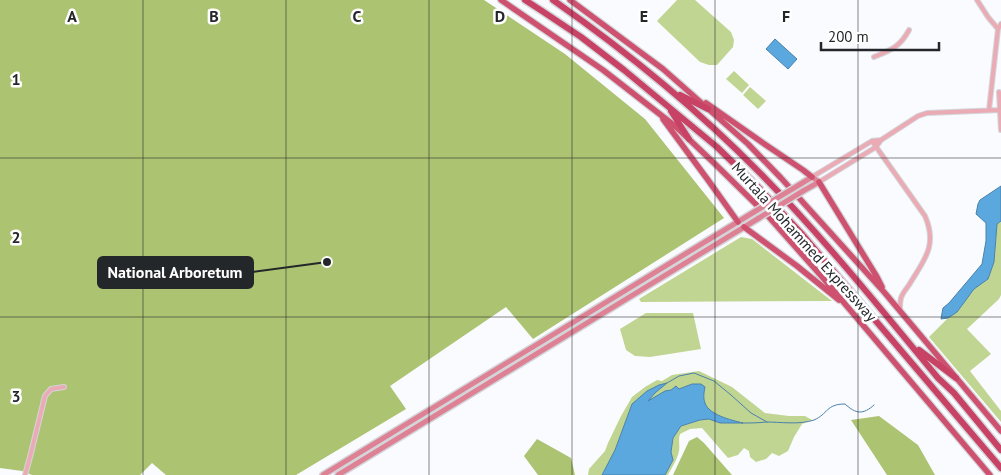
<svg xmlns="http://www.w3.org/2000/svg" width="1001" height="475" font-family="'PT Sans',sans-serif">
  <rect width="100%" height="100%" fill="#f9fbff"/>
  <path fill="#c1d592" d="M677,0H695L731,32L734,40L733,47L717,65H709L700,62L659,23L657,21Z
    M734,71L749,85L742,93L726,79Z
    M750,87L766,101L758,109L743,95Z
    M1001,221V295L999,299L967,329L991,354L970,371L1001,411V422L929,337L948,318L957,312L974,289L988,279L994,262L997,224Z
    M741,237L752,239L832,301L641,302L639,299Z
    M646,313H693L701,349L650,357L635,356L626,350L620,329Z
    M699,371L732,387L765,413L789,416H805L812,420L802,424L794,437L788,451L779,456L772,453L766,459L756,462L750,457L749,451L744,448L738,455L728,458L702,428L690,429L680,434C678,440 680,445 679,451C677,460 672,467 668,475H665L673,460L671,452L673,438L681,426L700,420L709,419L720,423H741C729,419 706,415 704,400C704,396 704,391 705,387L692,384L679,389L665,391L646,403L655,393L632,404L615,450L602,475H588L589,469L605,451L608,443L621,416L632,397L645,387L657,380L662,381L672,375Z"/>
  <path fill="#acc371" d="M0,0H484L565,54L645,119L724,218L533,339L506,307L390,386L406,409L296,475H166L152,463L140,475H32L22,471L0,468Z
    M879,416L918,445L935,475H887L851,420Z
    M697,437L704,443L732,475H673L689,441Z
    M537,439L571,458L575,475H538L524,456Z"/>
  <path fill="#5ba8df" stroke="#4a81a9" d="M775,39L797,59L788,69L766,49Z
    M1001,186V221L997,224L994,262L988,279L974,289L957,312L948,318L941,319L943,308L949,303L982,264L986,241V223L976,214L978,204L980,200Z
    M667,383L655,393L648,401L665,391L671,390L676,386L679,389L692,384H701L705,387C704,392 703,398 705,403C709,415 731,420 743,423H720L709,419L700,420L681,426L673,438L671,452L673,460L665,475H602L615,450L632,404L647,391L659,385Z"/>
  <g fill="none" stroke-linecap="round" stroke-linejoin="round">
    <path stroke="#4a81a9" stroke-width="1" d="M667,383L679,376L694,373L714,381L731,395L751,413L767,422
      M742,423C750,423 758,423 766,422C781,422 799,425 814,420C828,414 826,404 845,404C856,414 863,415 874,405"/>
    <g stroke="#d3d5d9" stroke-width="6">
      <path id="minor" d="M977,0L988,17L998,29
        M874,57C891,50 900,47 909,30
        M999,92L1001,130
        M989,110L998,29L1001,24
        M881,140L918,116L927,113L1000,110
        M872,141L925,216C938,246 924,260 909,285C906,289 902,294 901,298C900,302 900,306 900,310
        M812,177L872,141L881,140L876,147L819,182
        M25,475L30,457L45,396L51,389L64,387"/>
    </g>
    <g stroke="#d3d5d9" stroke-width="8">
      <path id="secondary" d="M799,185L812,177L819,182L803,191
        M323,475L754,212
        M338,475L759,218"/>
    </g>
    <g stroke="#d3d5d9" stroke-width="8">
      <path id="trunk" d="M501,0L603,70L675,126L714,163L768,216L823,278L990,475
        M570,0L663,69L748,144L781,178L884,292L1001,431
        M706,103L763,143L803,170L812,177
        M663,119L708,180L738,222
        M819,182L877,277L882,287
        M744,227L797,266L839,300"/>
    </g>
    <g stroke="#d3d5d9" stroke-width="9">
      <path id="motorway" d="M525,0L542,11L581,37L624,70L717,147L758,187L801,233L1001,468
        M553,0C626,51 696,108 759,172C823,237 880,308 938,378L954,393L1001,450
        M680,95L708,109
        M671,111L689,139
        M919,350L956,378"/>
    </g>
    <use href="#minor" stroke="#ebabb5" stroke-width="4"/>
    <use href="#secondary" stroke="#de8194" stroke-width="5"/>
    <use href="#trunk" stroke="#ce5270" stroke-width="5.5"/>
    <use href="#motorway" stroke="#c84266" stroke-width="6"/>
    <g stroke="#d3d5d9" stroke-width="8" stroke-linecap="butt">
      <path id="secondary-bridge" d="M754,212L799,185
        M759,218L803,191"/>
    </g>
    <use href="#secondary-bridge" stroke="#de8194" stroke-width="5"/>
  </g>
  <path fill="none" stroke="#24272a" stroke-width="1" stroke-opacity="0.55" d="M143,0V475M286,0V475M429,0V475M572,0V475M715,0V475M858,0V475M0,158H1001M0,317H1001"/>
  <g text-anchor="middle" stroke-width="5" stroke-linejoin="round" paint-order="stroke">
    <g font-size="15" fill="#24272a" stroke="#fff">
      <text transform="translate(804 242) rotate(48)" y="5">Murtala Mohammed Expressway</text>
    </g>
  </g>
  <g font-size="16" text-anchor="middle" font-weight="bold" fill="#24272a" stroke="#fff" stroke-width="5" stroke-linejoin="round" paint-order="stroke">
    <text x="72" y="22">A</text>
    <text x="214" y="22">B</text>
    <text x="357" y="22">C</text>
    <text x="500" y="22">D</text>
    <text x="644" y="22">E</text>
    <text x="786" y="22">F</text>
    <text x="16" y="85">1</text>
    <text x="16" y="243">2</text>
    <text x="16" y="402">3</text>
  </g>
  <path fill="none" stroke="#24272a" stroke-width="2" d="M327 262L253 272"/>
  <circle fill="#24272a" stroke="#fff" stroke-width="2" cx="327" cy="262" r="5"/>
  <rect fill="#24272a" stroke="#24272a" stroke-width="2" x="98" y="257" width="155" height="31" rx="5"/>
  <g font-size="16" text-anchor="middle" font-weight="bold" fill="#fff">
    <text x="175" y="278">National Arboretum</text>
  </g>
  <path d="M821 42v8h118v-8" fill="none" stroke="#24272a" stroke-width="2.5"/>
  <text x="828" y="42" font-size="15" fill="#24272a" stroke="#ffffff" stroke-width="4" paint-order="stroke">200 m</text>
</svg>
